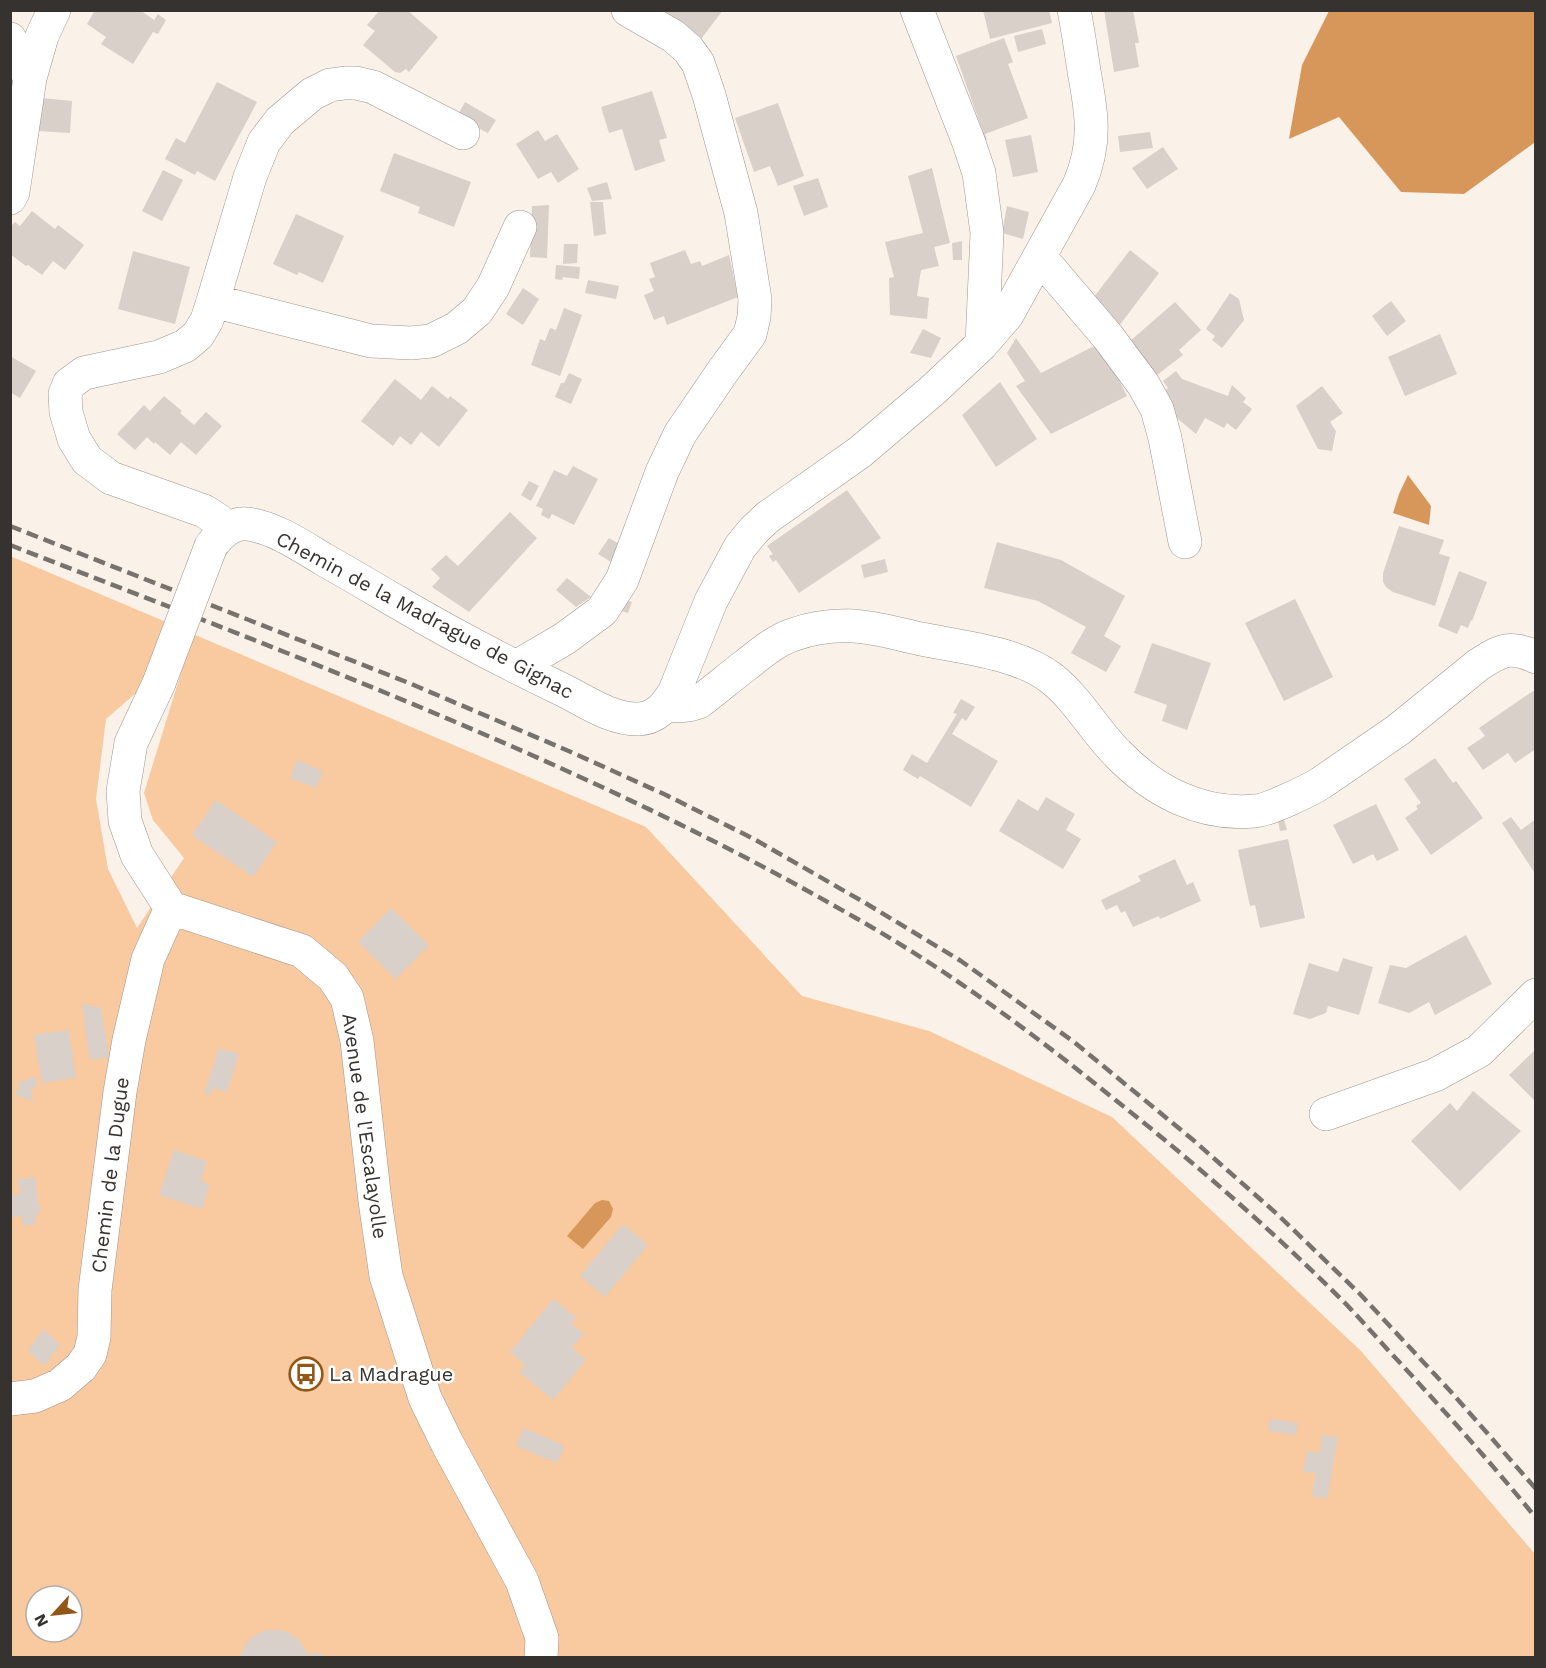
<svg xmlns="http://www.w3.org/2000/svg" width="1546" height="1668" font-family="'Work Sans',sans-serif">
  <rect width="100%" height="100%" fill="#faf1e9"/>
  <path fill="#f9c99f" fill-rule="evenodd" d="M10,556L166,622L144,686L106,719L96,799L108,869L137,928L184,858L153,820L144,793L193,634L646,827L802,996L929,1031L1112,1117L1361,1351L1535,1554V1657H11ZM36,1596H72V1632H36Z"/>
  <path fill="#d8975a" d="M1329,11H1535V143H1534L1464,194L1401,192L1339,117L1289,139L1302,65Z
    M1408,475L1431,506L1429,525L1393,513L1399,494Z
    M602,1200L609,1201L613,1209L611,1217L583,1249L567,1236L595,1203Z"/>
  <path fill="#d9d0c9" d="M95,10H140L154,20L158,14L166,20L158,34L153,32L133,64L101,44L106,37L87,24Z
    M380,10H407L438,37L409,72L406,69L400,73L395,72L363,45L375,31L367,25Z
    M664,10H723L701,39Z
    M983,10H1049L1052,23L990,39Z
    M1104,10H1133L1139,43H1135L1139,67L1114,72Z
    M1042,29L1046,44L1018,52L1014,36Z
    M1004,38L1013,62L1008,64L1028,118L985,134L987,140L980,143L977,135L983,132L956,56Z
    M217,82L257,102L215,181L197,171L195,175L165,159L176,138L185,143Z
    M652,91L667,138L659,140L665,161L635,171L622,129L609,133L601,107Z
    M41,98L72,101L70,133L38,131Z
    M465,102L496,120L488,133L457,117Z
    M778,103L804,176L778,186L770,166L754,172L735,118Z
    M538,130L545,141L557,134L579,169L558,183L551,172L538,179L516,144Z
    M1150,132L1153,148L1120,152L1118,136Z
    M1031,135L1038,172L1013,177L1005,140Z
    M1163,147L1178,169L1147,189L1132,168Z
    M394,153L471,182L454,227L418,213L420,207L380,191Z
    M932,168L950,243L934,247L939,266L921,270L917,296L929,298L927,319L890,315L889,278L894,277L885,242L923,233L908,176Z
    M163,170L183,180L162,221L142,211Z
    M818,178L828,207L804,216L793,186Z
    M607,182L612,199L592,201L587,188Z
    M590,202H603L606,234L594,236Z
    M549,205L547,258L530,257L532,206Z
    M1007,206L1029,212L1023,239L1002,233Z
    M32,211L55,229L58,225L84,245L65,270L53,261L42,275L28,265L26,266L10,254V227L15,222L20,226Z
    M296,214L344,236L323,283L299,272L297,275L273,264Z
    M962,241V260H953L952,243Z
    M564,244H578L577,263L563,264Z
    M685,250L691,264L700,261L702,266L729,255L738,297L667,325L664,316L654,320L644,295L654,291L649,279L655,277L650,263Z
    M1130,250L1159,273L1116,330L1090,302Z
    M133,251L190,267L175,324L118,309Z
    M556,265L580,267L579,279L563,277L562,280L555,279Z
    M588,280L619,286L616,299L585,293Z
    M523,288L539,299L523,325L506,314Z
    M1230,293L1239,299L1244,320L1222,348L1212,340L1215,336L1206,329Z
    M1391,301L1406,321L1387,336L1372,316Z
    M1175,302L1201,330L1179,350L1183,355L1157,375L1130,341Z
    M564,308L582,315L560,376L531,365L540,339L545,341L550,328L556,330Z
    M923,329L941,338L931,358L910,353Z
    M1440,334L1457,374L1405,396L1388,357Z
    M1016,338L1041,373L1100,343L1127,396L1051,434L1016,386L1025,381L1007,353Z
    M10,356L36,371L20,398L10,392Z
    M1176,371L1182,379L1228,396L1232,385L1246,398L1243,402L1252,409L1236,430L1227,423L1224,428L1205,418L1196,434L1178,419L1158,397L1168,388L1163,381Z
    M569,373L582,379L571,404L555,397L561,383H564Z
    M395,379L421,400L432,386L448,399L450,396L468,410L439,447L421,432L411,445L400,436L393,446L361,421Z
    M1000,382L1037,439L996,467L962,415Z
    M1322,386L1343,413L1330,422L1336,431L1332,451L1318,449L1296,406Z
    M164,396L182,411L180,413L194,425L206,412L222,426L196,455L181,442L170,455L155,442L154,444L147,437L135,450L117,434L144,405L150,411Z
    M573,466L598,479L574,525L552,514L549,519L541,515L543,509L536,506L554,470L567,476Z
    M529,481L539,486L531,501L521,495Z
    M847,490L881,538L799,593L776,560L773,562L769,556L773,554L767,546Z
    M510,512L537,538L469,612L432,587L440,578L431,569L446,555L458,566Z
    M1399,526L1444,540L1439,554L1450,557L1435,606L1393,592L1386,587L1383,582V573Z
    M609,538L624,547L616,565L598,554Z
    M997,542L1061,560L1125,596L1104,636L1121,646L1106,672L1071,653L1086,627L1038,601L984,588Z
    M885,559L888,572L864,578L861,565Z
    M1459,571L1487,582L1472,621L1471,620L1468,628L1461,625L1457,634L1438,626Z
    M567,578L591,597L576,607L556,590Z
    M1295,599L1333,677L1284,701L1245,623Z
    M624,600L632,602L628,613L621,611Z
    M1152,643L1211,663L1187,730L1162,721L1167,705L1134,693Z
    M1533,691L1536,694V749L1515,763L1508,753L1483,770L1467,748L1485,736L1479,728Z
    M961,699L975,707L966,721L962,718L952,734L998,761L971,807L920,776L918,779L903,770L912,754L927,763L957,714L953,713Z
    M1435,758L1453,783L1456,781L1483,818L1431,855L1405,818L1418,809L1416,806L1421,803L1404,779Z
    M297,760L323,771L316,788L290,778Z
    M1046,797L1075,814L1066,830L1081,839L1063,869L999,831L1018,799L1038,811Z
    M216,800L277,842L253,877L192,835Z
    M1376,804L1399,850L1377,861L1373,854L1353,864L1333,825Z
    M1511,817L1521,830L1536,819V875L1502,823Z
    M1284,819L1287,830L1280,831L1278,821Z
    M1288,839L1305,918L1260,928L1255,905L1250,906L1238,850Z
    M1175,859L1187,885L1193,882L1201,901L1160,919L1159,916L1133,927L1125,911L1121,913L1117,905L1106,910L1101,900L1141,881L1138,876Z
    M391,908L429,945L396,979L358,942Z
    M1466,935L1492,984L1435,1015L1429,1002L1409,1013L1378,1003L1390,965L1406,968Z
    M1343,958L1373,967L1359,1015L1328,1006L1326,1013L1310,1019L1293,1014L1309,963L1338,972Z
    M82,1004L101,1008L109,1057L90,1060Z
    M69,1030L76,1078L42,1083L34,1035Z
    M219,1048L239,1054L227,1092L213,1088L211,1095L204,1094Z
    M1536,1049V1102L1509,1075Z
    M36,1077L37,1087L31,1088L33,1101L17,1096L16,1090L20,1089L18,1082Z
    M1473,1091L1521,1131L1460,1191L1411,1141L1450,1103L1457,1111Z
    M174,1150L207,1161L201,1181L210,1184L202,1209L159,1195Z
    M35,1177L40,1214L35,1215L36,1224L23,1226L22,1216L12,1217L10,1195L20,1193L18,1179Z
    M623,1224L648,1245L605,1297L580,1276Z
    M553,1299L577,1318L571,1324L584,1334L572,1348L586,1360L553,1400L519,1372L525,1365L510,1352Z
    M44,1329L60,1345L44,1366L28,1350Z
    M301,1364H310V1385H301Z
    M1270,1419L1298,1423L1296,1435L1268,1431Z
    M524,1428L565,1446L557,1463L516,1446Z
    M1322,1435L1338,1437L1327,1499L1312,1496L1316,1473L1303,1472L1307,1451L1320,1453Z
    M272,1630H281L289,1633L300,1641L308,1654L323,1653V1658H239L245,1645L251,1638L263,1631Z"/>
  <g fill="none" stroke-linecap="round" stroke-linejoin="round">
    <g stroke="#9f968f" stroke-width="34">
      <path id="minor" d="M917,10L969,143L979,173L987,233L982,344
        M10,39L30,78
        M10,198L13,192L30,78L42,36L54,10
        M1040,257L1108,337L1143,384L1157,409L1165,438L1185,542
        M213,301L371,341L411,343L431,341L457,328L477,311L493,287L520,227
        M226,529L218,520L204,511L111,478L87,460L74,439L66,412L65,394L69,384L84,373L159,357L185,346L198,335L207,320L213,301L250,177L264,142L280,121L312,94L330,85L345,83H356L373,87L463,133
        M211,546C221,533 232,522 248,524C275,528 300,545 323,559C348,573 373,588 397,602C451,634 507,663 563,690C585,701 612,720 639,719C656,718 665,707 674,693L711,601L740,547L754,530L768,517L860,452L933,390L982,344L1007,315L1079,185C1097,143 1092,114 1084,71C1081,51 1078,30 1074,10
        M516,667L564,639L602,611L622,580L662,472L680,434L723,371L750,334L754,317L755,299L741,213L709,95L698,63L688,49L673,36L628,10
        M159,683L131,743L123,791L125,821L137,855L171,908L302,951L333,977L347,998L357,1041L375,1201L386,1276L425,1398L447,1443L522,1581L542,1638L541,1658
        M666,705C679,707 688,706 699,702C715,690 730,677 746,665C760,654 775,641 792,635C815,627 839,624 863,627C882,629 902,635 921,639C961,647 1019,653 1051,678C1077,698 1094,730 1117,753C1153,791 1201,816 1254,811C1267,811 1310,790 1321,783L1398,730L1478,665C1501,650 1510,645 1536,657
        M1326,1114L1435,1075L1479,1051L1536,995
        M10,1399L35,1396L60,1385L81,1367L90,1354L94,1337L95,1290L120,1092L129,1040L148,959L171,908"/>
    </g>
    <use href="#minor" stroke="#fff" stroke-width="33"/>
    <path stroke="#78726d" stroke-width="4.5" stroke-dasharray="12 6" stroke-linecap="butt" d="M10,526L409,683L571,752L666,795L754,839L867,904L961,961L1074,1042L1192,1139L1277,1214L1360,1294L1453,1394L1536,1489
      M10,545C297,657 587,763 854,917C948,970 1034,1034 1118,1102C1197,1165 1274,1232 1346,1304C1365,1324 1383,1345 1402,1365C1448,1415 1493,1465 1536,1518"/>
    <g stroke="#9f968f" stroke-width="34" stroke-linecap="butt">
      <path id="minor-bridge" d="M159,683L211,546"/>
    </g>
    <use href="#minor-bridge" stroke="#fff" stroke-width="33"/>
  </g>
  <defs>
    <g id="bus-ring" transform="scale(1.725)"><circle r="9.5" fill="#fff" stroke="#925716" stroke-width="1.5"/><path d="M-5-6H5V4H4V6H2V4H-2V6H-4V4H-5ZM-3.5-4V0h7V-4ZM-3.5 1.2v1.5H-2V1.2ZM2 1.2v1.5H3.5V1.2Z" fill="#925716"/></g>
  </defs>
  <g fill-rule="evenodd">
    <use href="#bus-ring" x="306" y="1374"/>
  </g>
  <g text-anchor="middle" stroke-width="5" stroke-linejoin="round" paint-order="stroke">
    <g font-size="20" fill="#36322f" stroke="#fff">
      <text transform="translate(425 615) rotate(28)" y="7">Chemin de la Madrague de Gignac</text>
      <text transform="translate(365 1126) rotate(82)" y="7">Avenue de l'Escalayolle</text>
      <text transform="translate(110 1175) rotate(-83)" y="7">Chemin de la Dugue</text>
    </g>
    <g font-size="20" fill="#36322f" stroke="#fff" text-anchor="start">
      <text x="329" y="1381">La Madrague</text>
    </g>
  </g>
  <rect width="1546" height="1668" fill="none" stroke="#36322f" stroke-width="24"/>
  <g transform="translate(54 1614) rotate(243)"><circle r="28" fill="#ffffff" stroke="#afadac" stroke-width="1.5"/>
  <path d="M0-4.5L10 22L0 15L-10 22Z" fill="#925716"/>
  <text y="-9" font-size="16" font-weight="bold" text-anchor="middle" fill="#36322f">N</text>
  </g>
</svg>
